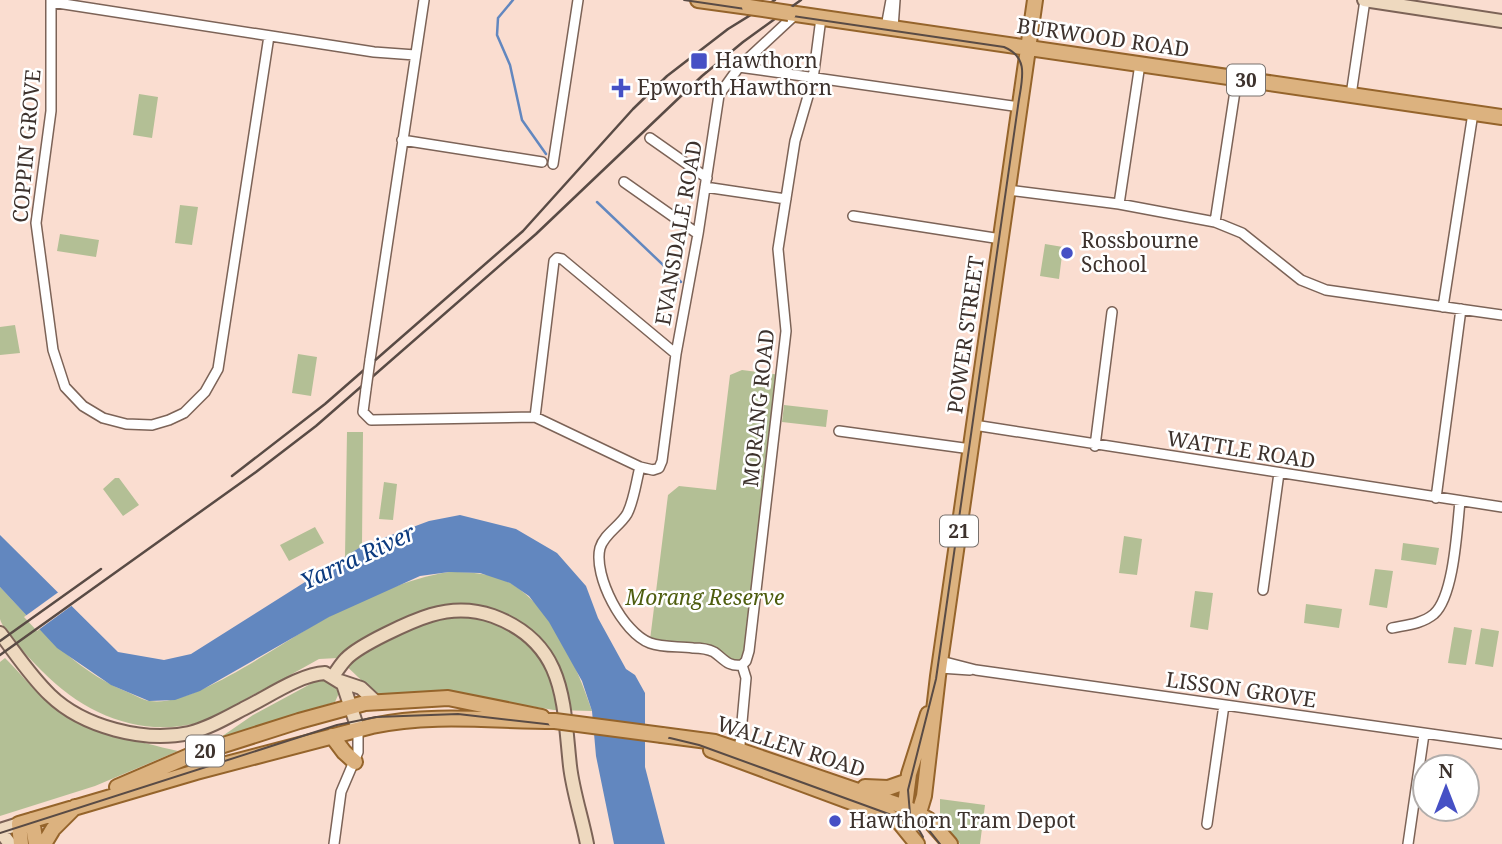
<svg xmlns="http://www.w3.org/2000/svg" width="1502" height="844" font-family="'Noto Serif',serif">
  <rect width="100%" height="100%" fill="#faddd0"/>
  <path fill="#b3bf95" d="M139,94L158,97L152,138L133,135Z
    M180,205L198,207L192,245L175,243Z
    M60,234L99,240L96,257L57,251Z
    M1045,244L1063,247L1059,279L1040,276Z
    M15,325L20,353L0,355V327Z
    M298,354L317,357L311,396L292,393Z
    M742,370L781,375L749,651L742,665L716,654L650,640L668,495L679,486L716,490L730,375Z
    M784,405L828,410L826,427L782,422Z
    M347,432H363L362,546L345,557Z
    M115,478H119L139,505L123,516L103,489Z
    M384,482L397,484L393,520L379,519Z
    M315,527L324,543L289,561L280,545Z
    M1124,536L1142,539L1137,575L1119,573Z
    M1403,543L1439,548L1436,565L1401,560Z
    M1375,569L1393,571L1387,608L1369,605Z
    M449,572C470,572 493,573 512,584C552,608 578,669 592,711L554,710L439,691L378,696L338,658L319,659C296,672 272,685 249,697C237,704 225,712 212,718C150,742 87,717 43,672C34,663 2,630 0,619C0,609 0,596 0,587C38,627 73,669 125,691C133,694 142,700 150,701C195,708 287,638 330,616C368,598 407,578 449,572Z
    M1195,591L1213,593L1208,630L1190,627Z
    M1306,604L1342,609L1339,628L1304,623Z
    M1454,627L1472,630L1466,665L1448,663Z
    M1481,628L1499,631L1493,667L1475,664Z
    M5,658C19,672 32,688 47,701C79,728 139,742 178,751L95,786L0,816V662Z
    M323,680L335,687L339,693L335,702L221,737L253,715L316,681Z
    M940,799L985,805L980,844H960L940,820Z"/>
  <path fill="#6287bf" d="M460,515L516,529L557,553L586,586L598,618L626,669L635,675L645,693V767L665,844H614L596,756L592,711L582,681L549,622L529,596L510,583L480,573L449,572L420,576L329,617L200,691L175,700L149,701L111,685L57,648L0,587V535L118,652L164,660L191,654L362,546L429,521Z"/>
  <path fill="#faddd0" d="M60,591L74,604L37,631L24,617Z"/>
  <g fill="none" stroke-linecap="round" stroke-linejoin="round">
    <path stroke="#6287bf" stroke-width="2.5" d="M513,0L498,18L497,35L510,65L522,120L546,154
      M597,202L681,282"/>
    <g stroke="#7c6357" stroke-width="12">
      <path id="street" d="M51,0V111L36,223L53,350L65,387L83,406L103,418L126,424L152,425L169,420L184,413L205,392L218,369L269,36
        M51,2L374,52L415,55
        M886,27L891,0
        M893,28L895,0
        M739,67L1020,107
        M1351,95L1365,0
        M650,138L707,178
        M402,140L542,162
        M553,164L578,0
        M624,182L698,234
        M705,187L786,199
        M1008,190L1119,204L1215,222L1242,233L1301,280L1326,290L1502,315
        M1119,204L1140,64
        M853,216L1001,239
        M1215,222L1237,78
        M1443,307L1473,113
        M370,360L424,0
        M366,389L363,412L371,420L535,417L640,467L653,470L659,468L662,461L676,354L698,234L719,95L739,67L796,14
        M535,417L554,261L557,258L562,259L676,354
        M974,425L1502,507
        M839,431L971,449
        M1095,446L1112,312
        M640,467C636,482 634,501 627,514C620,526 604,534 600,548C593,576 623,633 650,643C663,648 679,646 693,648C700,648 708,649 714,652C724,659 728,667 742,665
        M1436,498L1461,309
        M1263,590L1279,473
        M1392,628C1406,625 1422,624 1434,614C1454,596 1457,529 1460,501
        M941,661L976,670L1502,744
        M742,665L746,661L749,651L786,331L778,249L795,141L813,79L821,18
        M940,668L970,670
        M737,752L740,744L746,678L742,665
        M1207,824L1224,705
        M334,844L341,792L358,752V729
        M1408,844L1424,734"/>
    </g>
    <g stroke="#7c6357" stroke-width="16">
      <path id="secondary" d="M1364,0L1502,21
        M0,633C16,654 31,677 50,695C83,727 145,743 189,733C209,728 226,718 243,709C266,698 300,674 325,673L343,684L358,729
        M333,676C337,671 341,664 346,659C359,645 411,621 431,615C451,609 473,609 493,616C566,643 563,702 570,766C573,792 582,818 587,844
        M340,681L361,688L376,702
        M0,830L19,824
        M0,831L10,844"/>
    </g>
    <g stroke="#95642b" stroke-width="18">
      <path id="primary" d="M698,0L749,7
        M789,13L1502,117
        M662,735L715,742L905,807L929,820L950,844
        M332,736L344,752L355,762
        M711,750L889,816L900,823L917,844
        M117,787L189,756L299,721L365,703L448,698L542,717
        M865,787L888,788L908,781
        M904,813L909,774L928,714
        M32,820L36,844
        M904,827L918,816L924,796L938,676L1035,0
        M21,844L19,824L196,772L372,726C433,713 493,721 555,721
        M44,844L53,829L75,807"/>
    </g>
    <use href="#street" stroke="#fff" stroke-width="9"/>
    <use href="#secondary" stroke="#eed9bf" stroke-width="12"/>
    <use href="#primary" stroke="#dcb27f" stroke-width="14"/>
    <path stroke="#594b45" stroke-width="2" d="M684,0L1004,47C1031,58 1021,82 1018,106L936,679L908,790L910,814L923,837
      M921,820L940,844
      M0,833L337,725L376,717L458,714L670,738L699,745L897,817L916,828"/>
    <path stroke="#594b45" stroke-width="2.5" d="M232,476L325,404L523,231L633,109L667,76L728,29L775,0
      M0,641L101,569
      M0,655L256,472L316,426L536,234L702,76L743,42L801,0"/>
    <g stroke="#7c6357" stroke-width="12" stroke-linecap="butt">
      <path id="street-bridge" d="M366,389L370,360"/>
    </g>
    <g stroke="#95642b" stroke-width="18" stroke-linecap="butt">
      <path id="primary-bridge" d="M749,7L789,13
        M555,721L662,735"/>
    </g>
    <use href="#street-bridge" stroke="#fff" stroke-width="9"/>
    <use href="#primary-bridge" stroke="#dcb27f" stroke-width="14"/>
  </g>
  <g fill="#4650c5" stroke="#fff" stroke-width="2.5">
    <rect x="690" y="52" width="18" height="18" rx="3.5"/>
    <path d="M617.5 77.5h7v7h7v7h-7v7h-7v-7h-7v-7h7z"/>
    <circle cx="1067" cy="253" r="7"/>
    <circle cx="835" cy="821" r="7"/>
  </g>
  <g text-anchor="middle" stroke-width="5" stroke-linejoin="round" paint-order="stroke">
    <g fill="#fff" stroke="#77706c" stroke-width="2">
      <rect x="1227" y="64.5" width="38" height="31" rx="5"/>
      <rect x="940" y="515.5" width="38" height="31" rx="5"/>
      <rect x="186" y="735.5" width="38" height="31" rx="5"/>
    </g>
    <g font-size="19" font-weight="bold" fill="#3d322d">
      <text x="1246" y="87">30</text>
      <text x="959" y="538">21</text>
      <text x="205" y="758">20</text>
    </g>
    <g font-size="21" fill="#3d322d" stroke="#fff">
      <text transform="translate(1103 38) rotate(8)" y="7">BURWOOD ROAD</text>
      <text transform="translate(27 146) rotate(-85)" y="7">COPPIN GROVE</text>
      <text transform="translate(679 233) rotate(-80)" y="7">EVANSDALE ROAD</text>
      <text transform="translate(966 335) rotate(-82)" y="7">POWER STREET</text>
      <text transform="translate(759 408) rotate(-84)" y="7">MORANG ROAD</text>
      <text transform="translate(1241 450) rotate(9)" y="7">WATTLE ROAD</text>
      <text transform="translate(1241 690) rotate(8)" y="7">LISSON GROVE</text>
      <text transform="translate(791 747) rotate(18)" y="7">WALLEN ROAD</text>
    </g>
    <g font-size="21" fill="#3d322d" stroke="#fff" text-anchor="start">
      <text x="715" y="68">Hawthorn</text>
      <text x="637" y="95">Epworth Hawthorn</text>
      <text x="1081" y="248">Rossbourne<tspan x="1081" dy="24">School</tspan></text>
      <text x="849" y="828">Hawthorn Tram Depot</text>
    </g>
    <g font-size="21" font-style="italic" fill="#4e5d0e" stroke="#fff">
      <text x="705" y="605">Morang Reserve</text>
    </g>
    <g font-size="23" font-style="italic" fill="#0b3a7f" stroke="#fff">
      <text transform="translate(358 557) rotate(-25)" y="8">Yarra River</text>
    </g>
  </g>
  <g transform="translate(1446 788)"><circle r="33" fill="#ffffff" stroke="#b1adab" stroke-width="2"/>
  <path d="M0-5L12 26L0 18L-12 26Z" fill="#4650c5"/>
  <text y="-10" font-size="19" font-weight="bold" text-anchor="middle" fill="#3d322d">N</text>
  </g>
</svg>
